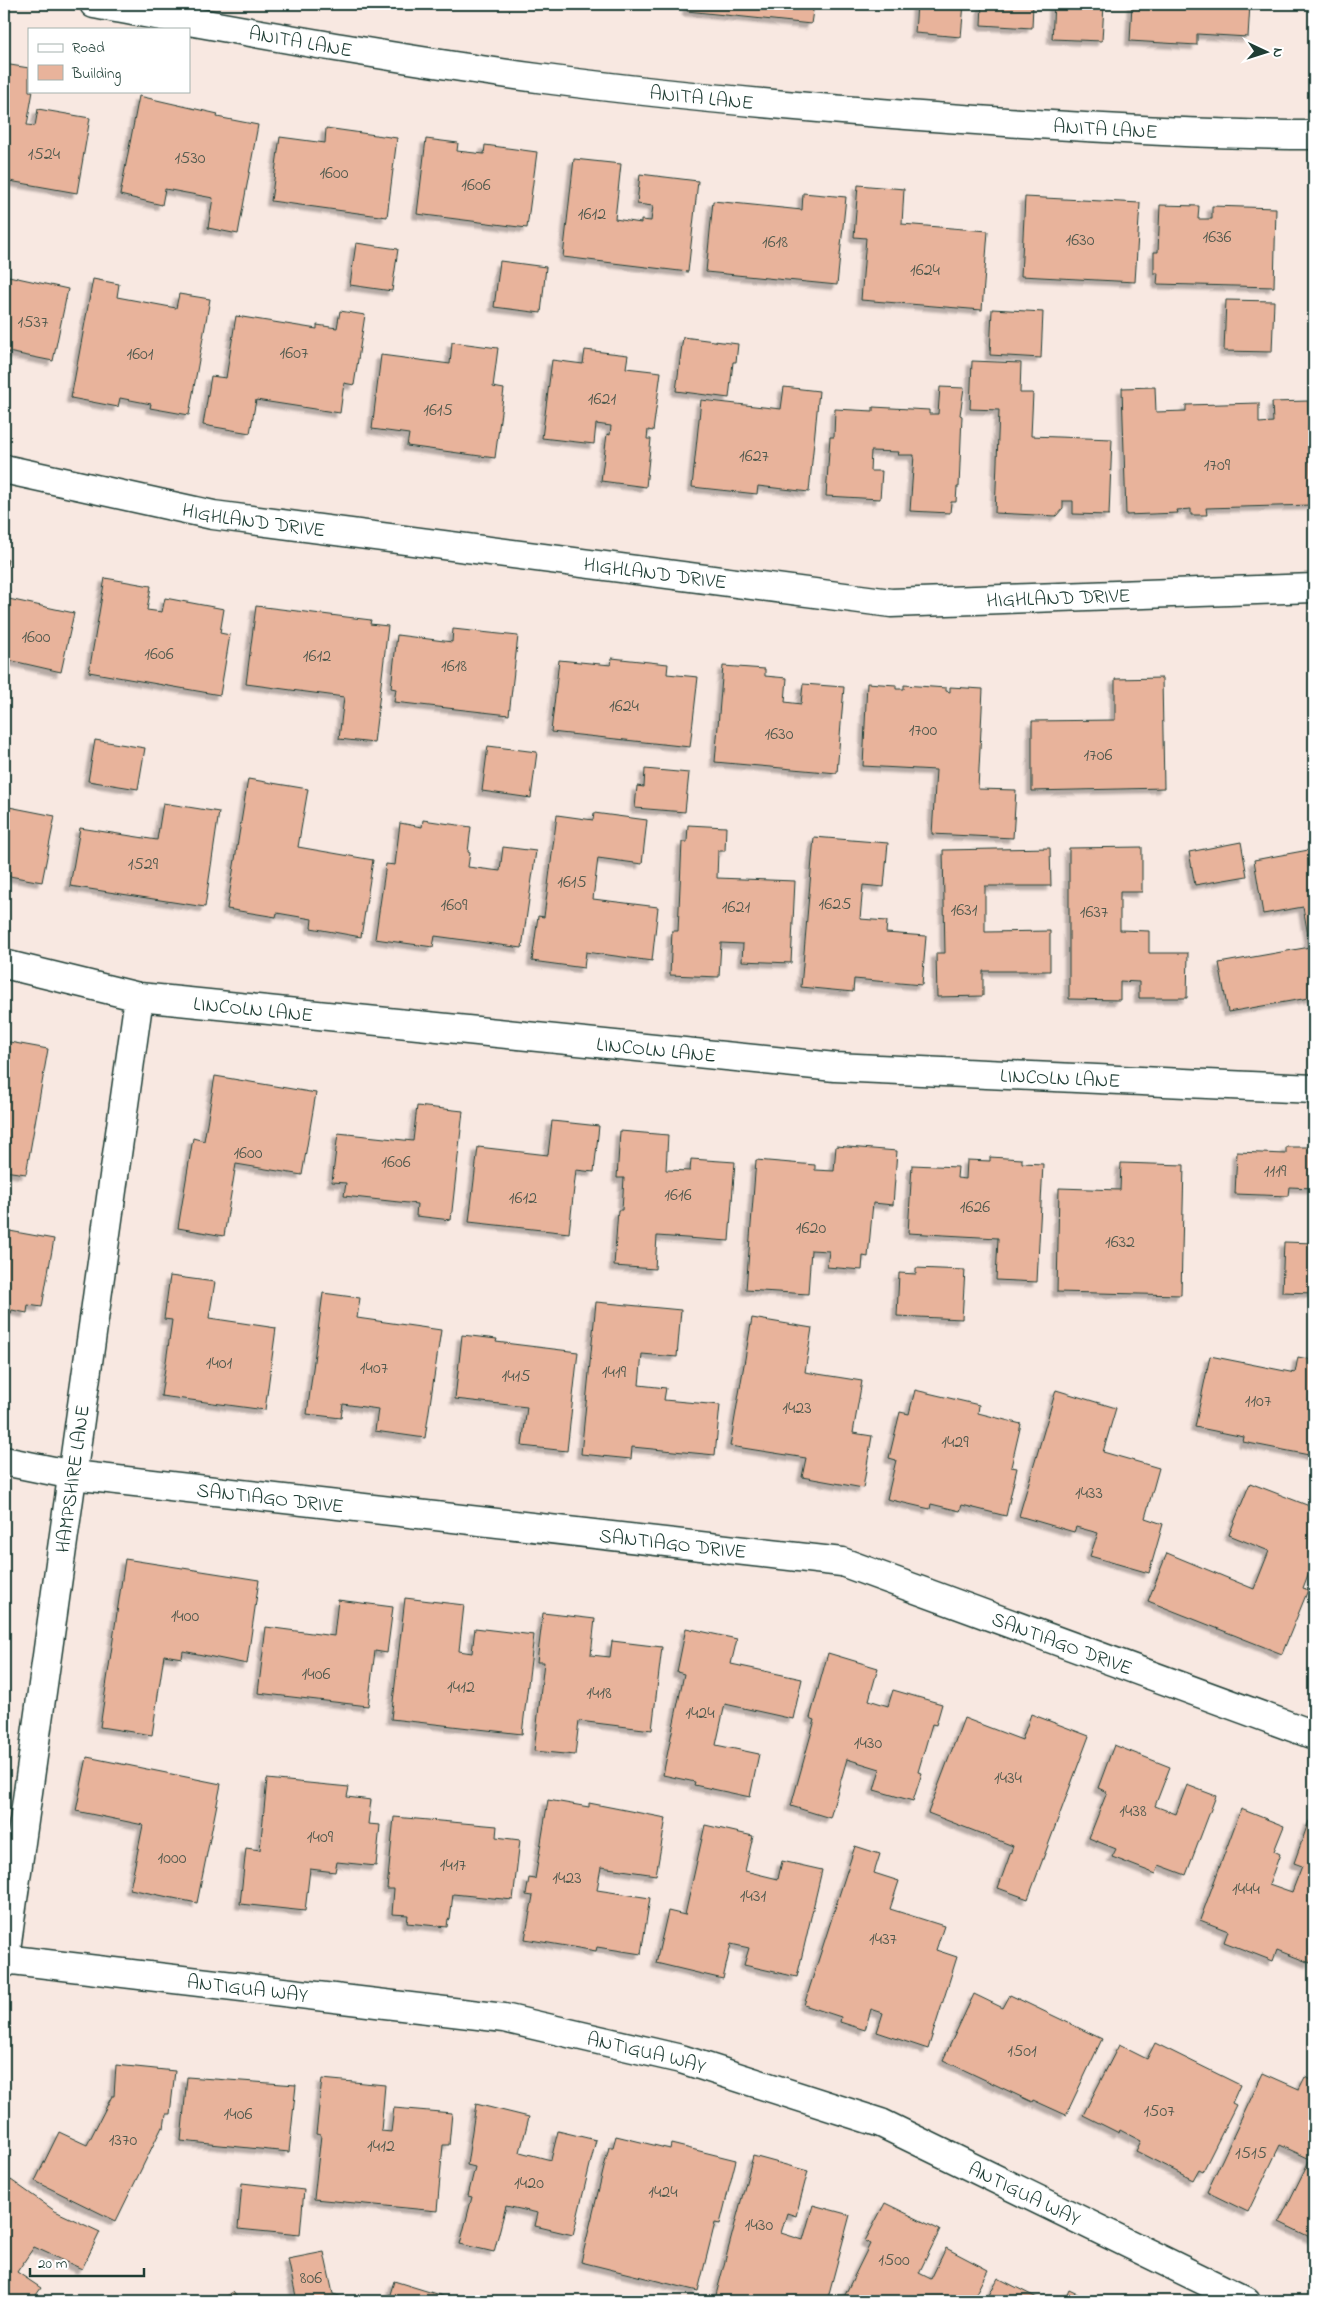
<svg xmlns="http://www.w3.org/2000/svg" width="1318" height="2305" font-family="'Indie Flower',sans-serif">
  <defs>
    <filter id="shadow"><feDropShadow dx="-4.5" dy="4.5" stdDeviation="1" flood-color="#0004"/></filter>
  </defs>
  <rect width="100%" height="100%" fill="#f8e8e1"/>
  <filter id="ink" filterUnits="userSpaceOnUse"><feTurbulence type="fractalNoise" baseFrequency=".02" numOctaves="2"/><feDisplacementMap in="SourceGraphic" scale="10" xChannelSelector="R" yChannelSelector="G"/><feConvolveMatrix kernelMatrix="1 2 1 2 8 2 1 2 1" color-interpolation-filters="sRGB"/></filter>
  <g filter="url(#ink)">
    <path fill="#e8b39b" stroke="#1f3d34" filter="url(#shadow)" d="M688,4H814L811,24L687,11Z
      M917,4H964L961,37L915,33Z
      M982,4H1033L1032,28L981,25Z
      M1054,4H1104L1102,41L1052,39Z
      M1132,4H1258H1250L1248,37L1197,34V45L1130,41Z
      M4,64L29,68V91H33L27,125L35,126L38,109L90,118L77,193L4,180Z
      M139,96L218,114L217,117L258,125L238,234L208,228L213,198L165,189L162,205L120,195Z
      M326,128L397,138L387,217L271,201L280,137L325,143Z
      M426,139L458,143L457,151L484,154L485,145L537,152L527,228L417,214Z
      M574,159L621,164L615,219L641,223V220L651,221L653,206L637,204L640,174L698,181L688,272L563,257Z
      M858,185L904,189L902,224L988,231L982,310L861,300L866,238L854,237Z
      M803,193L846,197L837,285L706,272L713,201L802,210Z
      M1025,197L1140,203L1135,282L1021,276Z
      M1160,205L1199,206L1198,219H1212V206L1276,208L1274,287L1157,284L1158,273H1154V252H1158Z
      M356,243L398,249L392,291L350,285Z
      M500,261L546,267L541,313L494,307Z
      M4,275L68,289L53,361L8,352L6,362H4Z
      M93,279L119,284L117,297L176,308L179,294L210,299L189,415L150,408L151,404L120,398L118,407L71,398Z
      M1226,300L1274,301L1272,352L1224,351Z
      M992,309L1043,312L1041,358L990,355Z
      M340,311L365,315L354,385L344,383L340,413L256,400L250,433L203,425L211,376L226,378L236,316L317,329V325L337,328Z
      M683,337L738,344L736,362H733L729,398L676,391Z
      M452,342L498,348L493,387L504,389L495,458L407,446L409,434L372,429L381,355L450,364Z
      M585,350L628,355L626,368L661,372L653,431L648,430L647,439H651L646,487L601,481L607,434L610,435L611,426L596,424L594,444L542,438L552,360L583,364Z
      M972,361L1021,363L1020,393H1033L1031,436L1112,439L1109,515L1073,514V501H1063V508L1056,516L995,513L999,410L970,409Z
      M784,387L819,391L809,492L758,486L757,494L692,487L701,400L781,409Z
      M940,387L964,388L960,415L962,416L959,487H957L956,502H951L950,513L910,511L914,455H898L899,452L871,451L870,471H882L880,499L826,496L830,437H834L835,409L873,411V407L929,410V414H938Z
      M1155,387L1156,412L1186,411V405L1259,403V423L1273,422L1272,402L1308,401L1312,505L1206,508L1207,515H1191V509L1177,510L1178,513L1126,515L1122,388Z
      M4,559L8,560L4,580Z
      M105,578L151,586L147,610L162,612L165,598L224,609L220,633L230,635L220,695L89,672Z
      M4,598L74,613L61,672L4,659Z
      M256,606L371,620L370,624L388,626L374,743L339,739L344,697L246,684Z
      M453,629L518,636L509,715L394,702L396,689L391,688L397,635L452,642Z
      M612,658L668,664L667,674L698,677L690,747L551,732L559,660L611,665Z
      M723,666L765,669V676L787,678L785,702L801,704L803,684L844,687L837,773L715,762Z
      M1162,678L1164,788L1032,791V721L1115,720V679Z
      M867,683L896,685V689H904V685L946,688V691L950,692V687L983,689L978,789L1016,790L1013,838L932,834L936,770L863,766Z
      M95,740L145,748L138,789L88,781Z
      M488,746L537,752L531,798L482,791Z
      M645,769L689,773L685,812L635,808L637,786L644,787Z
      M248,779L308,789L298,847L373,860L361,937L311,928L312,919L277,913L276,917L227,909Z
      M163,803L219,812L205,907L70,886L80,828L157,840Z
      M4,806L55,816L42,882L4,875Z
      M594,813L647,820L642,864L598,858L593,899L658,907L652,961L586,952L584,968L532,961L538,916L544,917L557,815L593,820Z
      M423,820L471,827L468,852L470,853L468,867L500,871L503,847L536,851L522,948L435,936L433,947L375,939L386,864L395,865L400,823L422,827Z
      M688,825L726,827L725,851H718L717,878L795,881L791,963L742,961L743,944L721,943L719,977L670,975L672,931H678L682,842H687Z
      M814,837L888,843L884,887L863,885L860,919L887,921L886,933L926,936L922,985L854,979L853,992L801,987Z
      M1241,842L1247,876L1195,885L1189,852Z
      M1142,847V892H1120V930L1149,931V953H1188L1187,998H1139V982L1120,981V1000L1069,999V848Z
      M1050,848L1051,886H985V932L1050,931V971H983V996L937,997L936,953H945L943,850Z
      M1314,849V997L1228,1012L1219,963L1310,947L1303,907L1263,914L1254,860Z
      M4,1041L48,1049L26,1174L4,1171Z
      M215,1076L316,1093L302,1175L236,1164L224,1236L178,1228L193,1138L204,1141Z
      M417,1106L463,1111L451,1220L416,1216L417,1204L344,1196L346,1183L332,1182L338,1133L413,1141Z
      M552,1121L599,1126L594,1172L576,1170L569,1233L469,1222L478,1147L548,1155Z
      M620,1131L668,1135L666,1170L690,1171L691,1159L735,1162L729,1241L657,1236L655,1269L614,1266L618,1210H622L624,1178H617Z
      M836,1146L897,1151L893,1205L873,1203L868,1257L863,1256L862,1270L827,1267L829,1251L811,1250L808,1294L746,1290L756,1160L815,1165V1170L834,1171Z
      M1286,1147H1312L1311,1153H1314V1188L1289,1187L1288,1196L1235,1194L1237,1152L1286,1154Z
      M990,1157L1022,1159V1163L1043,1164L1037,1282L996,1280L998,1238L908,1233L912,1165L958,1167L957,1178L966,1179L967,1160L990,1161Z
      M1121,1163L1184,1165L1181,1295L1057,1292L1059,1188L1120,1190Z
      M4,1230L54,1239L42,1307L28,1305L27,1313L12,1310L11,1313L4,1312Z
      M1284,1242L1314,1243V1293L1282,1292Z
      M916,1268L965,1270L962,1319L897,1316L899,1273L916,1274Z
      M170,1276L215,1282L209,1318L276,1328L265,1410L161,1396L172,1320L164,1319Z
      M323,1293L360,1298L357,1318L441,1330L425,1438L375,1431L378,1409L343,1404L341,1418L307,1414Z
      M596,1302L681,1310L677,1357L642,1354L639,1385L666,1388L664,1400L720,1405L715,1455L632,1447L631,1459L581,1454Z
      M752,1318L812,1328L805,1372L862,1381L853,1433L872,1436L863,1488L802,1477L806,1458L730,1446Z
      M462,1335L497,1339L496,1342L578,1352L567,1451L522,1446L527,1407L455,1399Z
      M1210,1356L1295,1373L1298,1357L1314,1360V1456L1243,1442L1244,1437L1195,1427Z
      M915,1390L979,1405L978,1413L1021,1424L1011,1467L1017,1468L1006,1516L962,1505L960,1511L931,1504L930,1509L887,1499L896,1460L889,1458L900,1412L909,1414Z
      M1056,1390L1116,1408L1103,1452L1159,1468L1145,1518L1163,1524L1149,1573L1090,1556L1098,1533L1076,1527L1074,1532L1019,1516Z
      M1250,1483L1312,1507L1314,1505V1559L1303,1588L1308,1590L1282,1654L1148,1601L1167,1553L1254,1589L1269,1551L1229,1535Z
      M125,1559L259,1580L247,1664L183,1651L182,1658L164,1655L152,1735L100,1727Z
      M405,1598L464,1605L459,1651L472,1653L475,1628L534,1635L522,1734L391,1719Z
      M338,1600L393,1607L387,1653L375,1651L368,1706L258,1693L266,1627L334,1636Z
      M543,1613L595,1619L591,1655L610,1657L612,1641L662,1647L652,1730L579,1721L575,1755L534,1751L544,1662H537Z
      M686,1628L737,1639L731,1664L802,1679L793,1719L725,1704L716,1745L759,1754L750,1797L694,1785L695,1782L663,1775L684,1674L677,1672Z
      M828,1653L878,1668L869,1700L888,1706L893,1690L942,1704L936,1725L932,1724L918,1772L922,1773L913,1801L874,1790L880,1769L847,1759L830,1818L791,1806L815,1720L810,1718Z
      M1031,1714L1089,1736L1028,1899L998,1888L1013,1846L928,1813L964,1718L1022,1740Z
      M1114,1745L1170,1767L1155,1806L1176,1814L1187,1785L1216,1796L1186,1875L1159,1865L1156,1874L1112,1857L1116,1849L1089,1838L1107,1792L1098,1788Z
      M87,1757L221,1784L197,1903L130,1889L143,1825L76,1811Z
      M267,1779L349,1787L347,1797L371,1800L368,1824L380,1825L376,1866L337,1862L335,1872L310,1869L305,1911L240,1904L246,1848L260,1850Z
      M548,1800L589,1807V1803L666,1818L656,1875L601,1867L597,1890L650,1898L641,1954L597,1947L596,1951L525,1939L533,1896L526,1895L529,1878L535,1879Z
      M1241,1809L1284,1826L1274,1851L1280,1854L1269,1884L1292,1892L1302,1866L1294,1863L1309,1821L1314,1822V1952L1310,1963L1277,1950L1273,1961L1224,1942L1228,1931L1200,1920Z
      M394,1817L497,1826L496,1837L520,1840L513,1900L453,1894L450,1920L448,1919L447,1927L407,1923L408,1915L392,1914L394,1889H387Z
      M705,1825L753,1836L745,1871L778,1879L782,1861L822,1870L797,1977L744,1965L749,1948L731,1944L723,1979L656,1963L668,1911L685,1915Z
      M855,1846L880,1854L874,1873L899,1881L890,1909L944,1926L936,1950L957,1957L928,2049L877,2032L883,2013L871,2009L865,2030L840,2022L841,2017L804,2005Z
      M974,1994L1003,2008L1010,1995L1102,2039L1066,2115L1033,2100L1032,2102L943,2060Z
      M1155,2043L1240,2085L1232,2103L1236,2105L1203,2171L1199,2169L1193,2180L1136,2151L1141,2141L1120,2130L1119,2133L1083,2115L1119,2045L1147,2059Z
      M116,2065L175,2071L170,2114H166L164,2128L162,2127L116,2221L35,2181L59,2132L87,2145L112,2096H114Z
      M1263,2073L1299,2089L1305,2077L1314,2082V2239L1279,2222L1310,2159L1280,2145L1248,2212L1207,2192Z
      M187,2077L296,2085L289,2152L181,2141Z
      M322,2079L385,2085L381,2131L391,2132L394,2108L452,2113L449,2145H443L437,2211L314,2199L321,2135L316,2134Z
      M476,2104L529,2117L520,2152L551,2160L558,2131L596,2140L573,2235L535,2226L538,2213L506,2206L494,2252L460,2244L472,2197L468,2196L475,2167L467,2165Z
      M616,2136L670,2149L671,2144L736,2160L720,2224L715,2223L698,2291L581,2262L609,2147H613Z
      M753,2156L808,2171L796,2216L787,2213L781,2233L803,2240L813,2205L850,2215L827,2301H738L716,2295Z
      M11,2180L55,2211L100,2232L82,2269L34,2247L17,2272L41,2288L32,2301H4V2190Z
      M242,2183L304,2190L300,2235L238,2229Z
      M885,2203L940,2230L919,2273L931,2279L946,2248L988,2270L972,2301H842L870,2244L865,2241Z
      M324,2252L333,2294L355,2301H297L288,2259Z
      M998,2278L1041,2300L1040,2301H986Z
      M394,2281L459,2301H388Z
      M1069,2290L1092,2301H1064Z
      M233,2292L240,2301H219Z"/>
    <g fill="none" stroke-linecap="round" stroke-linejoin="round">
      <g stroke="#1f3d34" stroke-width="31">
        <g id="minor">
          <path id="s1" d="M94,4C244,31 394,59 545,79C698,99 852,112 1006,122C1109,129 1211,135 1314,135"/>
          <path id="s2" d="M4,469L213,515L891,603L1314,588"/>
          <path id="s3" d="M4,964L139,997L835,1067L1314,1089"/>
          <path id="s4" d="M4,1461L73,1475L842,1562L1314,1735"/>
          <path id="s5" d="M4,1959L504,2018L681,2059L881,2123L1246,2301"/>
          <path id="s6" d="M4,1964L139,997"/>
        </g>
      </g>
      <use href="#minor" stroke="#fff" stroke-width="28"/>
    </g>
  </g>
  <g text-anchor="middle" stroke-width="4.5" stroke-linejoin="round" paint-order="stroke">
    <g font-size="18" fill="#515a4e">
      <text x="44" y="159">1524</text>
      <text x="190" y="163">1530</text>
      <text x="334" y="178">1600</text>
      <text x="476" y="190">1606</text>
      <text x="592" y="219">1612</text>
      <text x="1217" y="242">1636</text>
      <text x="1080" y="245">1630</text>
      <text x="775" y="247">1618</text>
      <text x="925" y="275">1624</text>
      <text x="33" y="327">1537</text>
      <text x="294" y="358">1607</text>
      <text x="140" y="359">1601</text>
      <text x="602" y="404">1621</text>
      <text x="438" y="415">1615</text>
      <text x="754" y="461">1627</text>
      <text x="1217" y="470">1709</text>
      <text x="36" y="642">1600</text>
      <text x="159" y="659">1606</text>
      <text x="317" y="661">1612</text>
      <text x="454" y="671">1618</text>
      <text x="624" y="711">1624</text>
      <text x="923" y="735">1700</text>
      <text x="779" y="739">1630</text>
      <text x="1098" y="760">1706</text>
      <text x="143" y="869">1529</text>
      <text x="572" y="887">1615</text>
      <text x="835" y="909">1625</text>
      <text x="454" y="910">1609</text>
      <text x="736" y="912">1621</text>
      <text x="964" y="915">1631</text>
      <text x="1094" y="917">1637</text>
      <text x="248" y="1158">1600</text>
      <text x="396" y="1167">1606</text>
      <text x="1275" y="1176">1119</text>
      <text x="678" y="1200">1616</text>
      <text x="523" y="1203">1612</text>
      <text x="975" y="1212">1626</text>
      <text x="811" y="1233">1620</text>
      <text x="1120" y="1247">1632</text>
      <text x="219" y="1368">1401</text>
      <text x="374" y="1373">1407</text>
      <text x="614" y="1377">1419</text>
      <text x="516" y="1381">1415</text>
      <text x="1258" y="1406">1107</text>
      <text x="797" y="1413">1423</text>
      <text x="955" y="1447">1429</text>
      <text x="1089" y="1498">1433</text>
      <text x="185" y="1621">1400</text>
      <text x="316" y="1679">1406</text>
      <text x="461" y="1692">1412</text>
      <text x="599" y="1698">1418</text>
      <text x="700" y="1718">1424</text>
      <text x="868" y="1748">1430</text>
      <text x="1008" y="1783">1434</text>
      <text x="1133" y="1816">1438</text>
      <text x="320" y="1842">1409</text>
      <text x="172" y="1863">1000</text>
      <text x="453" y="1870">1417</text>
      <text x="567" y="1883">1423</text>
      <text x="1246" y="1894">1444</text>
      <text x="753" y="1901">1431</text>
      <text x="883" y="1944">1437</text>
      <text x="1022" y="2056">1501</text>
      <text x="1159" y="2116">1507</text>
      <text x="238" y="2119">1406</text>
      <text x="123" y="2145">1370</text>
      <text x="381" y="2151">1412</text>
      <text x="1251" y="2158">1515</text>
      <text x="529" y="2188">1420</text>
      <text x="663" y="2197">1424</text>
      <text x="759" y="2230">1430</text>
      <text x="894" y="2265">1500</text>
      <text x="311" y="2283">806</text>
    </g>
    <g font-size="20" fill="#1f3d34" stroke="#fff">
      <text dy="7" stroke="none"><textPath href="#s1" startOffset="210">ANITA LANE</textPath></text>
      <text dy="7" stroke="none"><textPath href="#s1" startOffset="615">ANITA LANE</textPath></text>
      <text dy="7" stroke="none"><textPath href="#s1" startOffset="1020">ANITA LANE</textPath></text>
      <text dy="7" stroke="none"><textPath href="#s2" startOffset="255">HIGHLAND DRIVE</textPath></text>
      <text dy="7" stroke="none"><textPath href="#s2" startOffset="660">HIGHLAND DRIVE</textPath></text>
      <text dy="7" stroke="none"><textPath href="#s2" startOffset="1065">HIGHLAND DRIVE</textPath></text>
      <text dy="7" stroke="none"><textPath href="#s3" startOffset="254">LINCOLN LANE</textPath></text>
      <text dy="7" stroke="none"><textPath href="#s3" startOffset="659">LINCOLN LANE</textPath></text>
      <text dy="7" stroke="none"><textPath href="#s3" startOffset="1064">LINCOLN LANE</textPath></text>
      <text dy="7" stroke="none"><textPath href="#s6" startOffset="490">HAMPSHIRE LANE</textPath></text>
      <text dy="7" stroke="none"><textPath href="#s4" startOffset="269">SANTIAGO DRIVE</textPath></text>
      <text dy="7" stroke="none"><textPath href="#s4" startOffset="674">SANTIAGO DRIVE</textPath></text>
      <text dy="7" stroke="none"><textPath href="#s4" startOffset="1079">SANTIAGO DRIVE</textPath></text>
      <text dy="7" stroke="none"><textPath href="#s5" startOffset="245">ANTIGUA WAY</textPath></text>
      <text dy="7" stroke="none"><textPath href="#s5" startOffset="650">ANTIGUA WAY</textPath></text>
      <text dy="7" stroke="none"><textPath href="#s5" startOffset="1055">ANTIGUA WAY</textPath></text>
    </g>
  </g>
  <rect width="1318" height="2305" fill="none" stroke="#fff" stroke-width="20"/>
  <rect x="10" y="10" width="1298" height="2285" fill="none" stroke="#1f3d34" stroke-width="2" filter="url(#ink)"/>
  <rect x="28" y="28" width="162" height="65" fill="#ffffff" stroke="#a5b1ae"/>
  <rect x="38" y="44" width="25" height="8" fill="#ffffff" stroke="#a5b1ae"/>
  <text x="72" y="52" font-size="15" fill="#1f3d34">Road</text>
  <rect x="38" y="65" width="25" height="15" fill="#e8b39b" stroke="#a5b1ae"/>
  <text x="72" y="78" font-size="15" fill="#1f3d34">Building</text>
  <g transform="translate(1266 52) rotate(94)" stroke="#ffffff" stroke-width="4" paint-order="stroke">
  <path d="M0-4L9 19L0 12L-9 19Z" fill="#1f3d34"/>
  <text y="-8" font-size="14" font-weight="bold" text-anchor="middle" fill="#1f3d34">N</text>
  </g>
  <path d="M30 2268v8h114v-8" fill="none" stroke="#1f3d34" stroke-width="2.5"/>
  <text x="38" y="2268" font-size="15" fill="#1f3d34" stroke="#ffffff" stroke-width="4" paint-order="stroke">20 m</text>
</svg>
